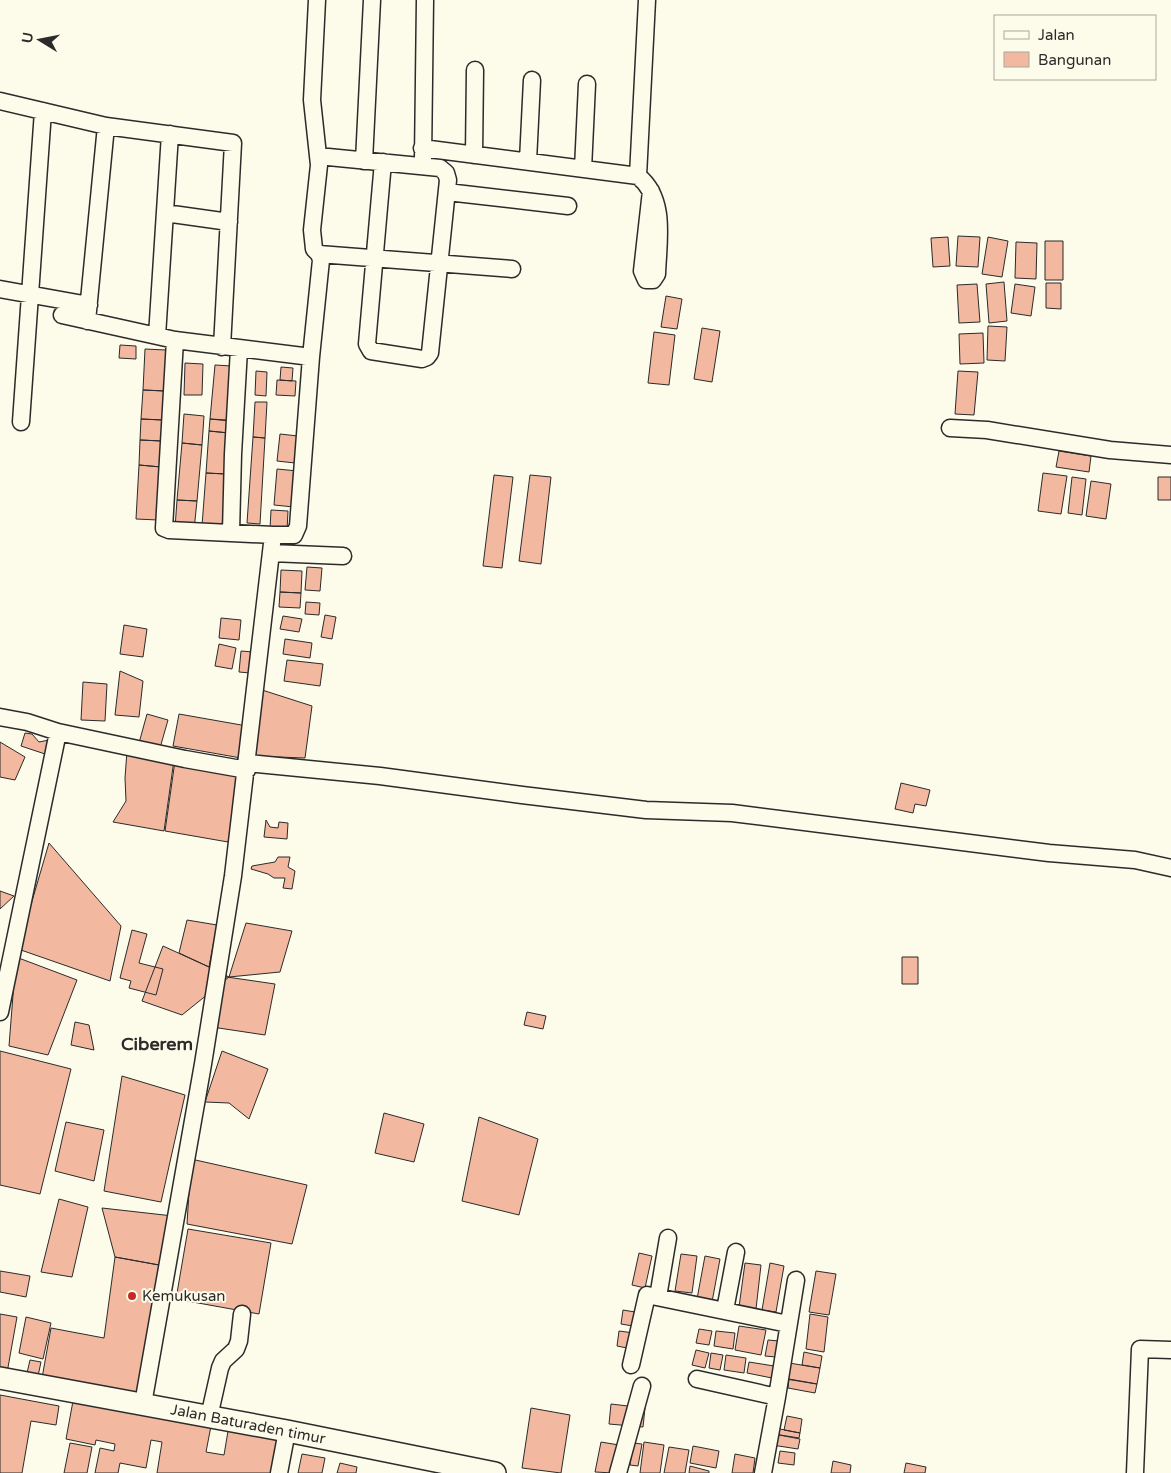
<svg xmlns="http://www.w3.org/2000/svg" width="1171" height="1473" font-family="'Varela Round',sans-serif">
  <rect width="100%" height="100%" fill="#fdfbea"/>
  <path fill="#f2b8a0" stroke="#2b2b2b" d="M958,236L980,237L978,267L956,266Z
    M948,237L950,266L933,267L931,238Z
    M988,237L1008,241L1002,277L982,274Z
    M1045,241H1063V280H1045Z
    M1016,242L1037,243L1036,279L1015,278Z
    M1004,282L1007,321L989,323L986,284Z
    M1046,283H1061V309L1046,308Z
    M977,284L980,322L959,323L957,285Z
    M1015,284L1035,287L1031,316L1011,313Z
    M666,296L682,299L677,329L661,327Z
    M988,326L1007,327L1005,361L987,360Z
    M702,328L720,331L712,382L694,379Z
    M654,332L675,335L669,385L648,383Z
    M983,333L984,363L960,364L959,334Z
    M120,345L136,346V359L119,358Z
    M145,349L166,350L165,391L143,390Z
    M185,363L203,364L202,395H184Z
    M215,365L232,366L227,420L210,419Z
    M281,367L293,368L292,381L280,380Z
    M256,371L267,372L266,396L255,395Z
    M958,371L978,372L974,415L955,414Z
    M277,380L296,381L295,396L276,395Z
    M143,390L165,391L163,420L141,419Z
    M255,402H267L265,438L253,437Z
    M184,414L204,416L202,445L182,443Z
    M141,419L163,420L162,441L140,440Z
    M210,419L230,421L229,433L209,431Z
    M209,431L229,433L226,474L206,473Z
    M280,434L298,436L295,463L277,461Z
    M253,437L265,438L260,524L247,523Z
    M140,440L162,441L161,467L139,465Z
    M182,443L202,445L197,501L177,500Z
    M1059,451L1091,456L1089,472L1056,467Z
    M139,465L161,467L158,520L136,519Z
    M277,469L298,471L294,507L274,505Z
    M206,473L226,474L222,527L202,526Z
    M1043,473L1067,476L1061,514L1038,511Z
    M494,475L513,477L502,568L483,566Z
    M530,475L551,477L541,564L519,561Z
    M1072,477L1086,479L1082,515L1068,513Z
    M1158,477H1171V500H1158Z
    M1091,481L1111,484L1106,519L1086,516Z
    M177,500L197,501L194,530L175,528Z
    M271,510L288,511L287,530L270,529Z
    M307,567L322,568L320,591L305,590Z
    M281,570L302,571L301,593L280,592Z
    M280,592L301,593L300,608L279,607Z
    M306,602L320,603L319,615L305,614Z
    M325,615L336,617L332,639L321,637Z
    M283,616L302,619L299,632L280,629Z
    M221,618L241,620L239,640L219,638Z
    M124,625L147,629L143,657L120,654Z
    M285,639L312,643L310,658L283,654Z
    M219,644L236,648L232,669L215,666Z
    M241,651L253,652L250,673L239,672Z
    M287,660L323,664L320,686L284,681Z
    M120,671L143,681L139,717L115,715Z
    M83,682L107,684L105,721L81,720Z
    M259,689L312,706L305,758L252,756Z
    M147,714L168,720L160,748L139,743Z
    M179,714L247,726L241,758L173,746Z
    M25,733L32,734L39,742L49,740L48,755L21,746Z
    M0,742L25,757L15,780L0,777Z
    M127,751L174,760L164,831L113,822L126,801L125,778Z
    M175,761L243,774L228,842L165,831Z
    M901,783L930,790L926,806L915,804L913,813L895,809Z
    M266,820L270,827L278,828L279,822L288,823L287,839L264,837Z
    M49,843L121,926L110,981L18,949Z
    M278,857H290L288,867L295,871L292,889L283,888L285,878H274L268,874L251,869L252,866L275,862Z
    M0,891L14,896L0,909Z
    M187,920L217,925L209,967L179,953Z
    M246,923L292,931L280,972L229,977Z
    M132,930L147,934L139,963L163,969L156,995L129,988L131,981L120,978Z
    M163,946L209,967L229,977L182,1015L142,1001Z
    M16,957L77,980L48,1055L9,1046Z
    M902,957H918V984H902Z
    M220,976L275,984L265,1035L212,1027Z
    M527,1012L546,1016L543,1029L524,1025Z
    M75,1022L89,1025L94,1050L71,1045Z
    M0,1051L71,1069L40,1194L0,1185Z
    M222,1051L268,1069L249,1119L229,1103L205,1102Z
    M122,1076L185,1095L161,1202L104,1191Z
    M384,1113L424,1124L414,1162L375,1153Z
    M479,1117L538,1139L519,1215L462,1201Z
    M66,1122L104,1130L94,1181L55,1171Z
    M191,1159L307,1185L292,1244L187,1224Z
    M59,1199L88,1207L72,1277L41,1272Z
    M102,1208L173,1216L159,1265L115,1257Z
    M188,1229L271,1243L259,1314L176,1299Z
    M639,1253L652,1256L645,1288L632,1285Z
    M681,1254L697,1256L692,1293L675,1291Z
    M705,1256L720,1259L712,1302L697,1299Z
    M115,1257L159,1265L138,1396L42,1378L51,1328L104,1338Z
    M745,1263L761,1265L756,1309L739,1307Z
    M770,1263L784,1266L776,1312L762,1310Z
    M0,1271L30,1276L26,1297L0,1292Z
    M816,1271L836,1274L829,1315L809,1312Z
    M623,1310L635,1312L633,1326L621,1324Z
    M0,1314L17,1317L7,1373L0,1372Z
    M810,1314L828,1317L824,1352L806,1349Z
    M26,1317L51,1323L43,1359L19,1353Z
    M739,1326L766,1330L761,1355L735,1350Z
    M699,1329L712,1331L709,1345L696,1343Z
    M619,1331L634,1333L632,1349L617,1346Z
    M716,1331L735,1333L733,1349L714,1346Z
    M768,1340L779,1341L776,1357L765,1356Z
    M696,1350L709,1353L705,1368L692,1365Z
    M804,1352L822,1356L820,1368L802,1365Z
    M711,1353L723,1355L720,1370L709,1368Z
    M726,1355L746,1358L744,1373L724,1370Z
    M30,1360L41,1362L38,1376L27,1373Z
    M749,1362L774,1366L772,1378L747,1373Z
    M789,1363L820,1368L817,1384L786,1379Z
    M789,1379L817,1384L815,1393L788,1388Z
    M0,1395L59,1406L56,1425L31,1421L22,1473H0Z
    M73,1401L211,1426L206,1452L224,1455L229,1425L285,1435L278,1473H157L162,1442L151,1440L146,1468L120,1463L118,1473H95L100,1448L114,1451L115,1444L96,1440L95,1445L66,1439Z
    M611,1404L645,1408L643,1427L609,1424Z
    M531,1408L570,1415L561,1473L522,1468Z
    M787,1416L802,1419L800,1433L784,1430Z
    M775,1428L800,1433L799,1438L774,1434Z
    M774,1434L800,1439L798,1449L772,1445Z
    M601,1442L619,1445L614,1473L595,1472Z
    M644,1442L664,1445L660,1473H640Z
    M70,1443L92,1447L87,1473H64Z
    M633,1443L642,1444L638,1466L630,1465Z
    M693,1446L719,1451L716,1468L690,1463Z
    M669,1447L689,1450L685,1473H664Z
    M780,1451L795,1453L794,1465L778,1463Z
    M302,1454L325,1458L322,1473H298Z
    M735,1454L755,1458L753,1473H732Z
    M833,1461L851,1465L850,1473H831Z
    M340,1463L357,1467L356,1473H337Z
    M906,1463L926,1467L925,1473H904Z
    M690,1466L709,1471V1473H689Z"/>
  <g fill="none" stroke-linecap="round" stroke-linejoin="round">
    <g stroke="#2b2b2b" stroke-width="19">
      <path id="minor" d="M0,101L106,126L233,143L222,347
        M422,148L638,176C667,199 658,242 657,274L653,280H646L642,271L651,191
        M474,155L475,70
        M318,156L440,168L446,173L448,180L430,353L427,357L422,359L371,351L367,344L383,162
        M423,159L425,0
        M364,161L372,0
        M528,161L532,80
        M583,169L587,84
        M638,176L647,0
        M447,192L568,206
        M165,213L229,222
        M319,254L512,269
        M0,289L89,305
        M62,315L175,340L311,357
        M87,321L106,126
        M157,336L170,134
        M21,422L43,111
        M950,428L987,430L1110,450L1171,455
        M231,532L233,454L239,349
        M273,535H294L298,526L311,357L321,260L319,254L314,249L312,230L319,165L312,100L317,0
        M271,553L343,556
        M0,717L27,722L58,732L185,759L247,770
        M248,763L380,776L522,795L646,810L732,813L1049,853L1135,860L1171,868
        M0,1012L58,732
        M658,1297L668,1238
        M725,1310L736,1252
        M631,1365L647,1295L788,1324
        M697,1379L777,1397
        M143,1404L203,1064L233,876L273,535L169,530L164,528L175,340
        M209,1417L220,1368L223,1361L236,1349L239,1341L242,1314
        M279,1473L287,1431
        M618,1473L642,1386
        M763,1473L777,1397L796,1280
        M1135,1473L1140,1349L1171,1350"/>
    </g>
    <g stroke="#2b2b2b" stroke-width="24">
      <path id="major" d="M0,1378L287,1431L495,1473"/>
    </g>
    <use href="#minor" stroke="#fdfbea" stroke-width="16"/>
    <use href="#major" stroke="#fdfbea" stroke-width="21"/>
  </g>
  <circle fill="#c62828" stroke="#fdfbea" stroke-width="2" cx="132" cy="1296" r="5"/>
  <g text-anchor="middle" stroke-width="4" stroke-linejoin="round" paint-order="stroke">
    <g font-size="15" fill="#2b2b2b" stroke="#fdfbea" text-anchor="start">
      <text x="142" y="1301">Kemukusan</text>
    </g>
    <g font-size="15" fill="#2b2b2b" stroke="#fdfbea">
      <text transform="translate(248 1424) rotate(11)" y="5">Jalan Baturaden timur</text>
    </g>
    <g font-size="18" font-weight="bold" fill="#2b2b2b" stroke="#fdfbea">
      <text x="157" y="1050">Ciberem</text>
    </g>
  </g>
  <rect x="994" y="15" width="162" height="65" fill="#fdfbea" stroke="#a9a89e"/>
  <rect x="1004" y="31" width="25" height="8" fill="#fdfbea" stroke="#a9a89e"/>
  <text x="1038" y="40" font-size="15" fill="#2b2b2b">Jalan</text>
  <rect x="1004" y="52" width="25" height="15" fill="#f2b8a0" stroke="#a9a89e"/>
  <text x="1038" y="65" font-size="15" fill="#2b2b2b">Bangunan</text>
  <g transform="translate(40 40) rotate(280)" stroke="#fdfbea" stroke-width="4" paint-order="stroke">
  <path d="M0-4L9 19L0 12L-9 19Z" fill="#2b2b2b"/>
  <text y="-8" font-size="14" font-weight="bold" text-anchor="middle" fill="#2b2b2b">U</text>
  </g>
</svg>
